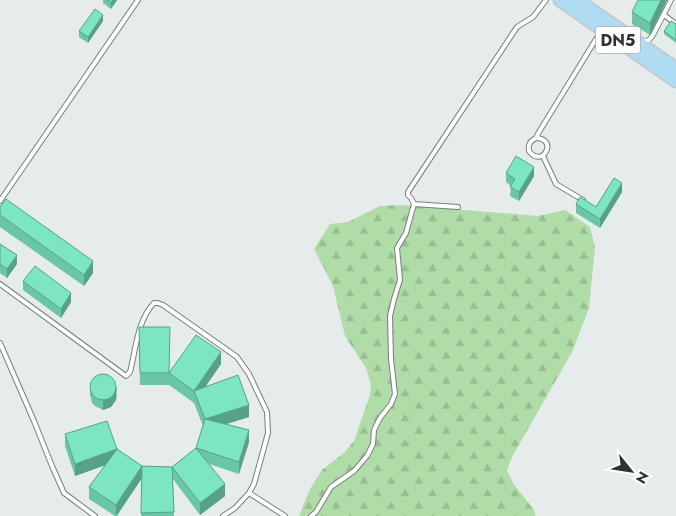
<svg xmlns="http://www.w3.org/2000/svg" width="676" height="516" font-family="Jost,sans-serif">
  <defs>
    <pattern id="forest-firs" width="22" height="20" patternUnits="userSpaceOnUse" patternTransform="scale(1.25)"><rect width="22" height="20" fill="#b0dca8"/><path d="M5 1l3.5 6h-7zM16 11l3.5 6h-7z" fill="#98bd91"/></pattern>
  </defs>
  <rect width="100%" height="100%" fill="#e6ecec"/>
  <path fill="url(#forest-firs)" d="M402,205L538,216L565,210L590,227L595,247L589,308L572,352L512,457L507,470L513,483L534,510L536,516H299L310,489L322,470L344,453L354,441L370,395L371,385L366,368L345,336L333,286L314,249L330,224L348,222L380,206Z"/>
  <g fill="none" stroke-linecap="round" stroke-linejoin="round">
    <g stroke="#787d7d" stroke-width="6">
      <path id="service" d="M664,15L676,24
        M643,42L649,40L653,35L671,0
        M536,138C559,139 542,169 529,151C528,144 530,141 536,138L539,132L601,31
        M543,156L556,184L583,200
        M0,201L138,0
        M414,204L458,207
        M0,284L126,376L130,372C136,349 137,321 154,303H158L163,305L237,357L249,374L267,412L268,433L254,484L249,493L235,508L223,516
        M0,343L34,421L52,466L64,493L95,516
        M249,493L285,516
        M311,516L316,512L331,487L354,471L367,456L373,444L374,430L380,418L391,404L395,394L391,359L390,316L394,299L400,280L397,248L406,233L414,204L411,198L408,195V192L517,27L533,17L546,0"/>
    </g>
    <g stroke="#c5c6c6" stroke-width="15">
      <path id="trunk" d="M560,0L676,81
        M577,0L676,69"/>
    </g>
    <use href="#service" stroke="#fff" stroke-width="4"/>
    <use href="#trunk" stroke="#afdcf2" stroke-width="12"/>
  </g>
  <path fill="#6bc6a8" d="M103,0H117L111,9L103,3Z
    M667,0L650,35L632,24V12Z
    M103,21L88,43L79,37V31Z
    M676,24V43L664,34V31Z
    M506,173L534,176L519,201L510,196L511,186L506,182Z
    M622,192L600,228L576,213V204L596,207Z
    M0,207L93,273L84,286L0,227Z
    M0,244L17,264L7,278L0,273Z
    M23,281L71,302L61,318L23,290Z
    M139,327L169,373L221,364L205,387L249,417L225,424L249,442L239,474L209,464L225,496L200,515L173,479L174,516H141L142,478L117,516H115L89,499V487L105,465L75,476L65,446V434L117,449L142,466L172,467L196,448L203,426L194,403L169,385H140Z
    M90,386L117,396L116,400L111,407L103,410L95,406L92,403L90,395Z"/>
  <path fill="#57a188" d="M113,0H117L111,9V3Z
    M661,0H667L650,35V23Z
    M103,15V21L88,43V37Z
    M534,167V176L519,201V192Z
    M622,183V192L600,228V219Z
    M17,255V264L7,278V269Z
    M93,261V273L84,286V275Z
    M71,293V302L61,318V309Z
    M221,352V364L197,399L194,391Z
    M117,387L116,400L111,407L103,410V401Z
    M249,405V417L205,431V419Z
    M249,430V442L239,474V462Z
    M117,449V461L75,476V464Z
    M142,466V478L116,516V505Z
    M225,484V496L200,515V503Z"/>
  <path fill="#7ce6c3" stroke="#57a188" d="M107,0H113L111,3Z
    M638,0H661L650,23L632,12Z
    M95,9L103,15L88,37L79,31Z
    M671,21L676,24V40L664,31Z
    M516,156L534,167L519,192L510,187L515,179L506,173Z
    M614,178L622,183L600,219L576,204L580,197L596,207Z
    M6,199L93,261L84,275L0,215V207Z
    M0,244L17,255L7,269L0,264Z
    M35,266L71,293L61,309L23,281Z
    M139,327H170L169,373H140Z
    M196,335L221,352L194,391L238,375L249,405L205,419L249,430L239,462L196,448L205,419L194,391L169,373Z
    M90 387a13 13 0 1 1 26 0a13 13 0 1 1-26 0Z
    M107,421L117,449L75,464L65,434Z
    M196,448L225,484L200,503L172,467Z
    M117,449L142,466L172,467L174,512L141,513L142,466L116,505L89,487Z"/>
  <g text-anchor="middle" stroke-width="4" stroke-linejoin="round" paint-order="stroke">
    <rect fill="#fff" stroke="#6d7070" stroke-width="1" x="595.5" y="26.5" width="45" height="27" rx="4"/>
    <g font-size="16" font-weight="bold" fill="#2f3232">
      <text x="618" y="46">DN5</text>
    </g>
  </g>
  <g transform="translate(631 471) rotate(120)" stroke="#ffffff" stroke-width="4" paint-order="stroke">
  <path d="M0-4L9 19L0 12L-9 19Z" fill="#2f3232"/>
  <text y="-8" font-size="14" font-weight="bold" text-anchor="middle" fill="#2f3232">N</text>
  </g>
</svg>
